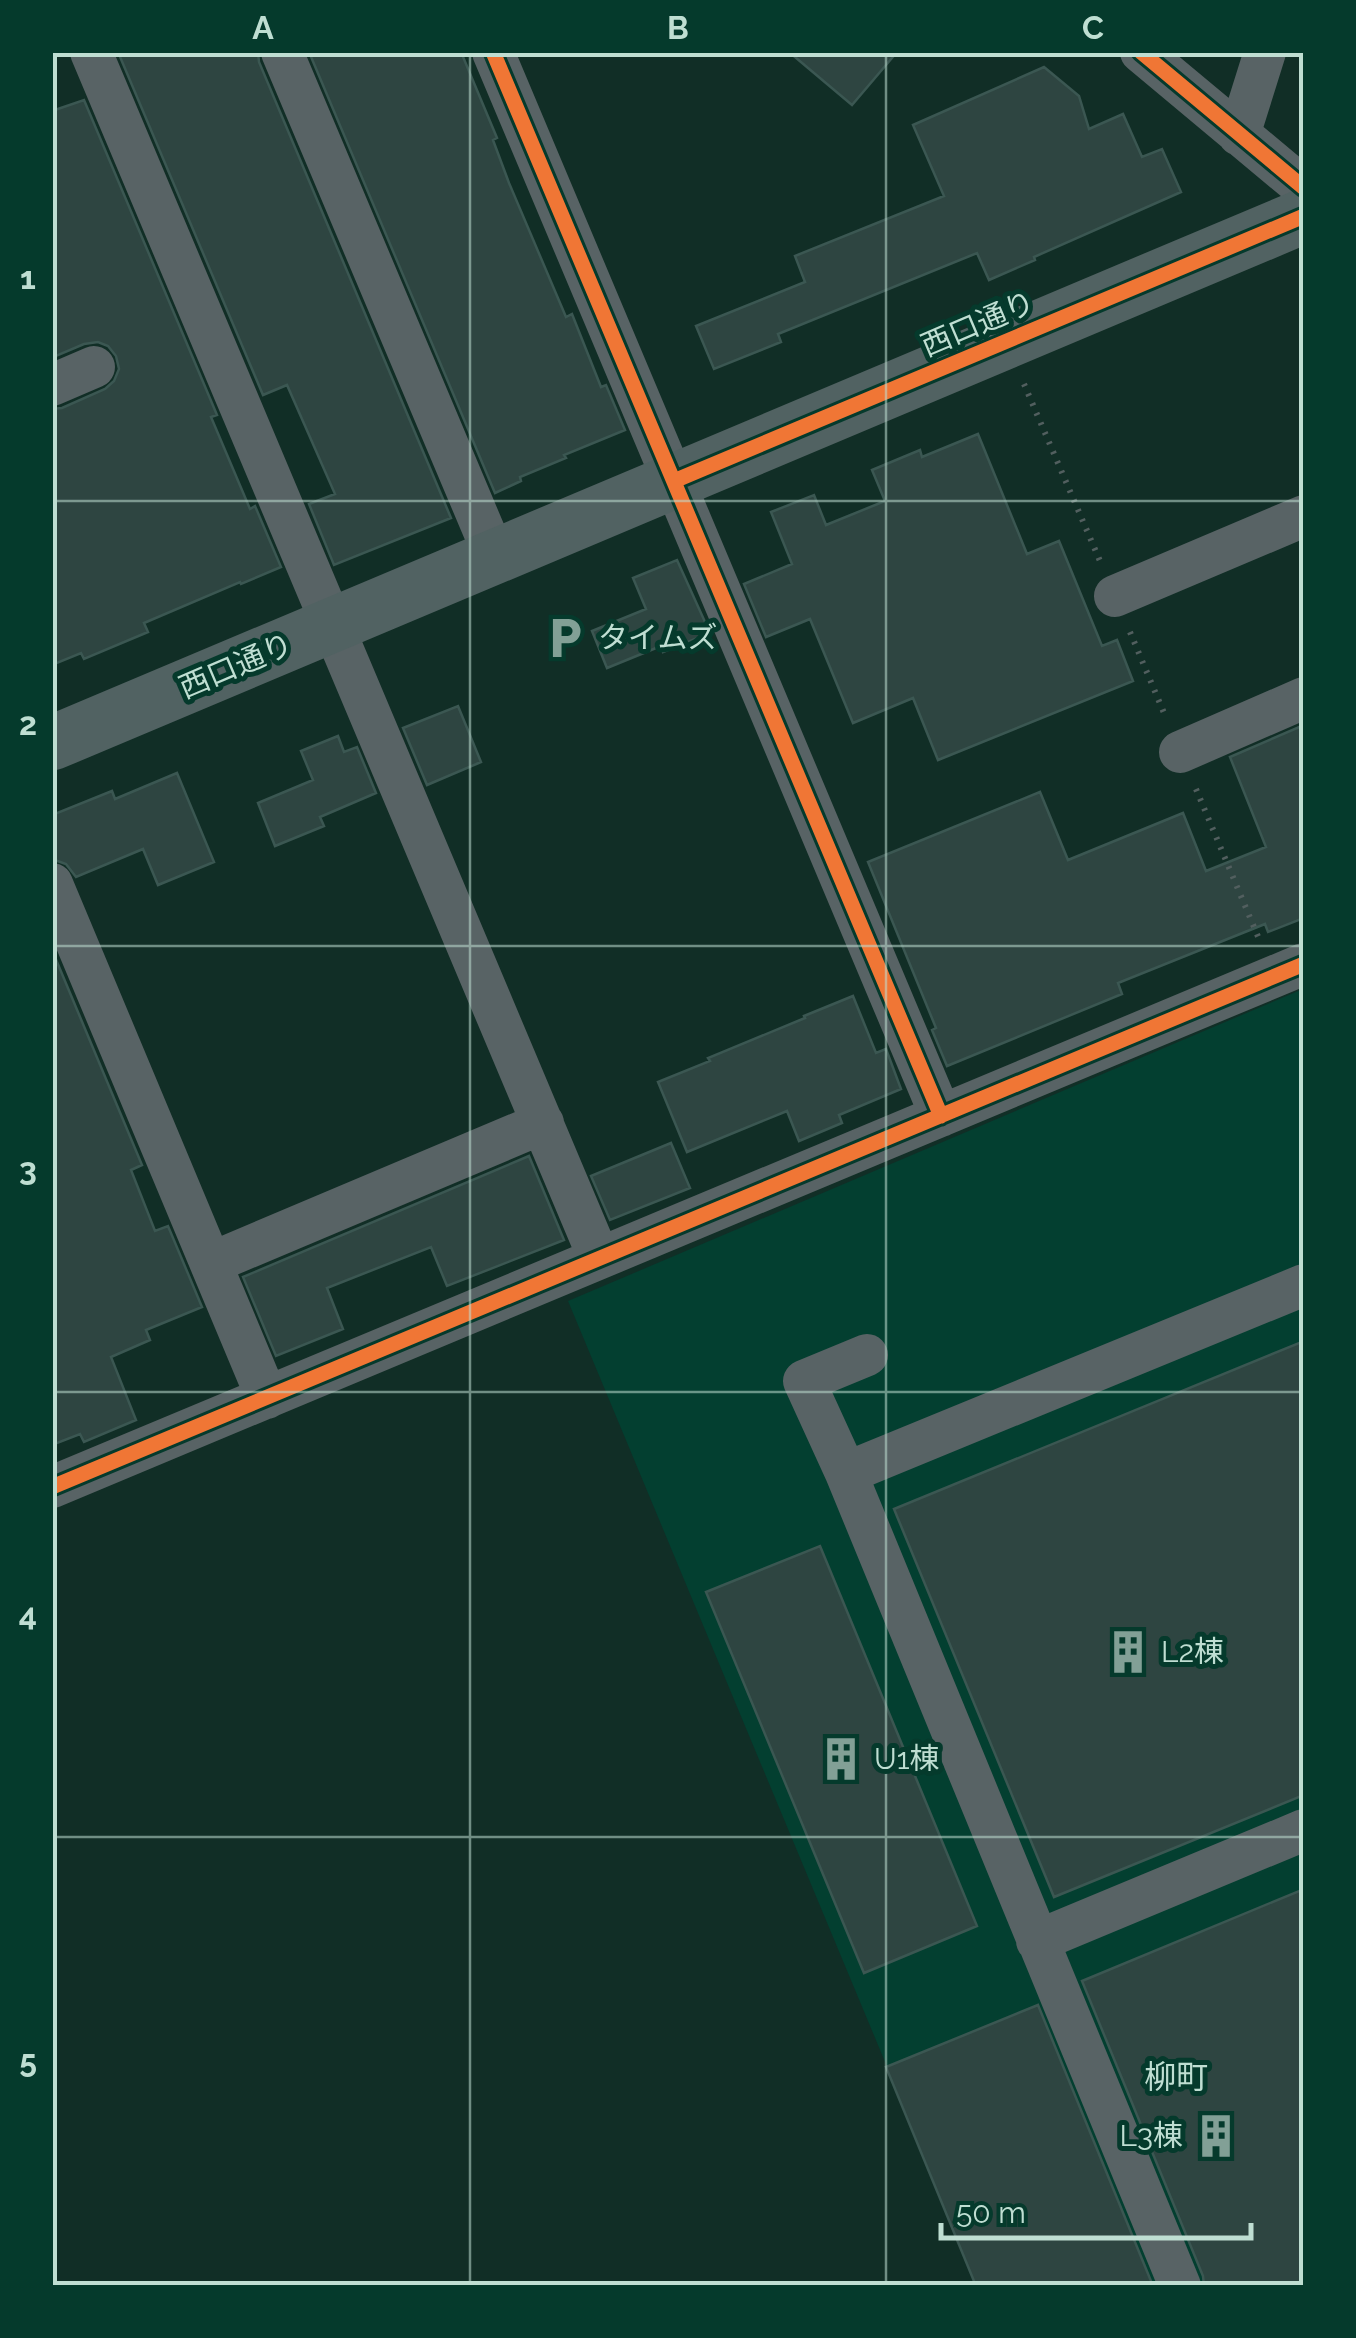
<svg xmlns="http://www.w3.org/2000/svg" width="1356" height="2338" font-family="Raleway,'Noto Sans JP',sans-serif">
  <rect width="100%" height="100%" fill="#112e26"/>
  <path fill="#033f30" d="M1303,989V2285H978L568,1301Z"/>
  <path fill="#2e4541" stroke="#3b5752" stroke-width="2.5" d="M118,52H258L259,62L451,518L334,565L309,504L335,494L287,385L263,395Z
    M309,52H461L497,138L493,140L509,183L566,317L572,314L601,387L606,385L625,430L564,455L566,458L520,477L521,481L495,493Z
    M789,52H897L852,105Z
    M1044,67L1079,96L1089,129L1123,114L1142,157L1162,149L1181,192L1034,257L1035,260L989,280L977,253L778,334L781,342L714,369L696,326L805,282L795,256L944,196L913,125Z
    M84,100L217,415L211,417L250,509L255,506L281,567L241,584L240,582L144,623L148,632L84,659L81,653L52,665V409L62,408L105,389L114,381L119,369L116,356L108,346L98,342L84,344L56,356L52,348V111Z
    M978,434L1027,554L1059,541L1102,646L1117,640L1133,681L938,760L913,698L853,723L810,619L766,637L744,584L792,564L771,512L814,495L826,525L885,501L872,470L920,450L922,457Z
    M677,560L710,633L663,652L661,646L607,668L592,631L646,609L633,578Z
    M458,706L481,762L427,785L403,728Z
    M1304,725V918L1268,932L1265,924L1118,983L1122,994L947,1066L932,1030L936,1028L868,862L1040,792L1068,860L1183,813L1206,871L1266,847L1230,757Z
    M338,736L344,752L357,747L376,793L320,817L324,826L275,846L258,803L313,780L301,751Z
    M177,773L214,862L158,885L143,849L76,877L66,864L52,859V815L112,791L115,799Z
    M52,950L142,1165L131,1170L155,1231L168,1226L202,1307L146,1330L150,1340L111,1357L136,1420L84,1442L80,1434L52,1445Z
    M853,996L876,1053L886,1049L901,1089L839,1115L842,1123L799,1141L787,1111L687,1152L658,1082L710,1061L708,1058L805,1018L804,1016Z
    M671,1143L690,1188L610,1220L591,1176Z
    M529,1156L564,1240L447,1286L431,1247L327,1288L343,1329L276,1356L243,1277Z
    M1304,1341V1795L1054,1897L894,1509Z
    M820,1546L977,1926L864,1973L706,1592Z
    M1304,1889V2286H1204L1203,2276L1082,1981Z
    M1038,2005L1153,2286H976L886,2067Z"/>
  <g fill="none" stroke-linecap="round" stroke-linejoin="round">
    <path stroke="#525f5f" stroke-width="6" stroke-dasharray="2.5 8" stroke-linecap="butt" d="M1024,384L1100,561
      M1130,632L1164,713
      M1196,789L1259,939"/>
    <path stroke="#586365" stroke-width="42" d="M91,52L599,1258
      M282,52L495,557
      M493,52L941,1116
      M1141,52L1304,188
      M1239,135L1265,52
      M52,385L94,367
      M1115,596L1304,516
      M1180,752L1304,698
      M52,884L267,1398
      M211,1263L543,1123
      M867,1355L804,1381L846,1473L1180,2286
      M846,1473L1304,1285
      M52,1487L1304,964
      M1037,1941L1304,1830"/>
    <path stroke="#516262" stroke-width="55" d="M52,743L1304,216"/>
    <g stroke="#053a2c" stroke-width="21">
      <path id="cycleway" d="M493,52L941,1116
        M1141,52L1304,188
        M674,481L1304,216
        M52,1487L1304,964"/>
    </g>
    <use href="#cycleway" stroke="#f07635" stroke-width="15"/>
  </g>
  <path fill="none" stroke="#bfded2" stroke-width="2.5" stroke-opacity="0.55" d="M470,52V2286M886,52V2286M52,501H1304M52,946H1304M52,1392H1304M52,1837H1304"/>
  <defs>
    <g id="parking-bare" transform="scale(3.45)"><path d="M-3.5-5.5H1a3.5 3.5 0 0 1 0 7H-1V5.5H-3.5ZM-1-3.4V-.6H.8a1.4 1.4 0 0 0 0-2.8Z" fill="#82a096" stroke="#053a2c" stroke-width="2.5" paint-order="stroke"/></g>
    <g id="building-bare" transform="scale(3.45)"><path d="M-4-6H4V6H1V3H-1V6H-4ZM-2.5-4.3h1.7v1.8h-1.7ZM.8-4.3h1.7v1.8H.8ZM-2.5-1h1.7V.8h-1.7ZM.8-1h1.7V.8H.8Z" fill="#82a096" stroke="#053a2c" stroke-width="2.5" paint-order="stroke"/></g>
  </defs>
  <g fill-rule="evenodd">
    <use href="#parking-bare" x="565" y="638"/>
    <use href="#building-bare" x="1128" y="1652"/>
    <use href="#building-bare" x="841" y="1759"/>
    <use href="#building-bare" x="1216" y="2136"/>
  </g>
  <g text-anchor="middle" stroke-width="10" stroke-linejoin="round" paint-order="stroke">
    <g font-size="30" fill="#bfded2" stroke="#053a2c">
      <text transform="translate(978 324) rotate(-23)" y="10">西口通り</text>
      <text transform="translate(236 666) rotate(-23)" y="10">西口通り</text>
    </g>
    <g font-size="30" fill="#bfded2" stroke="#053a2c" text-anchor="start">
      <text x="598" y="648">タイムズ</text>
      <text x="1161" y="1662">L2棟</text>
      <text x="874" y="1769">U1棟</text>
      <text x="1183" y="2146" text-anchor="end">L3棟</text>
    </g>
    <g font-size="32" fill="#bfded2" stroke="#053a2c">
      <text x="1176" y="2088">柳町</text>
    </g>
  </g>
  <rect width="1356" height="2338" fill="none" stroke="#053a2c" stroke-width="110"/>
  <path d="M941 2223v15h310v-15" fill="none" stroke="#bfded2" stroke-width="5"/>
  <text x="956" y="2223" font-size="30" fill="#bfded2" stroke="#053a2c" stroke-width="8" paint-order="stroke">50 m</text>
  <rect x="55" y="55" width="1246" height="2228" fill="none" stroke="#bfded2" stroke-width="4"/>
  <g font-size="32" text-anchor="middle" font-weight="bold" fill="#bfded2">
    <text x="263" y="39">A</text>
    <text x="678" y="39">B</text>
    <text x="1093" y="39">C</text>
    <text x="28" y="289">1</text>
    <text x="28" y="735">2</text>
    <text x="28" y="1180">3</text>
    <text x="28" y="1626">4</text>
    <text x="28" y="2072">5</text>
  </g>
</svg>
